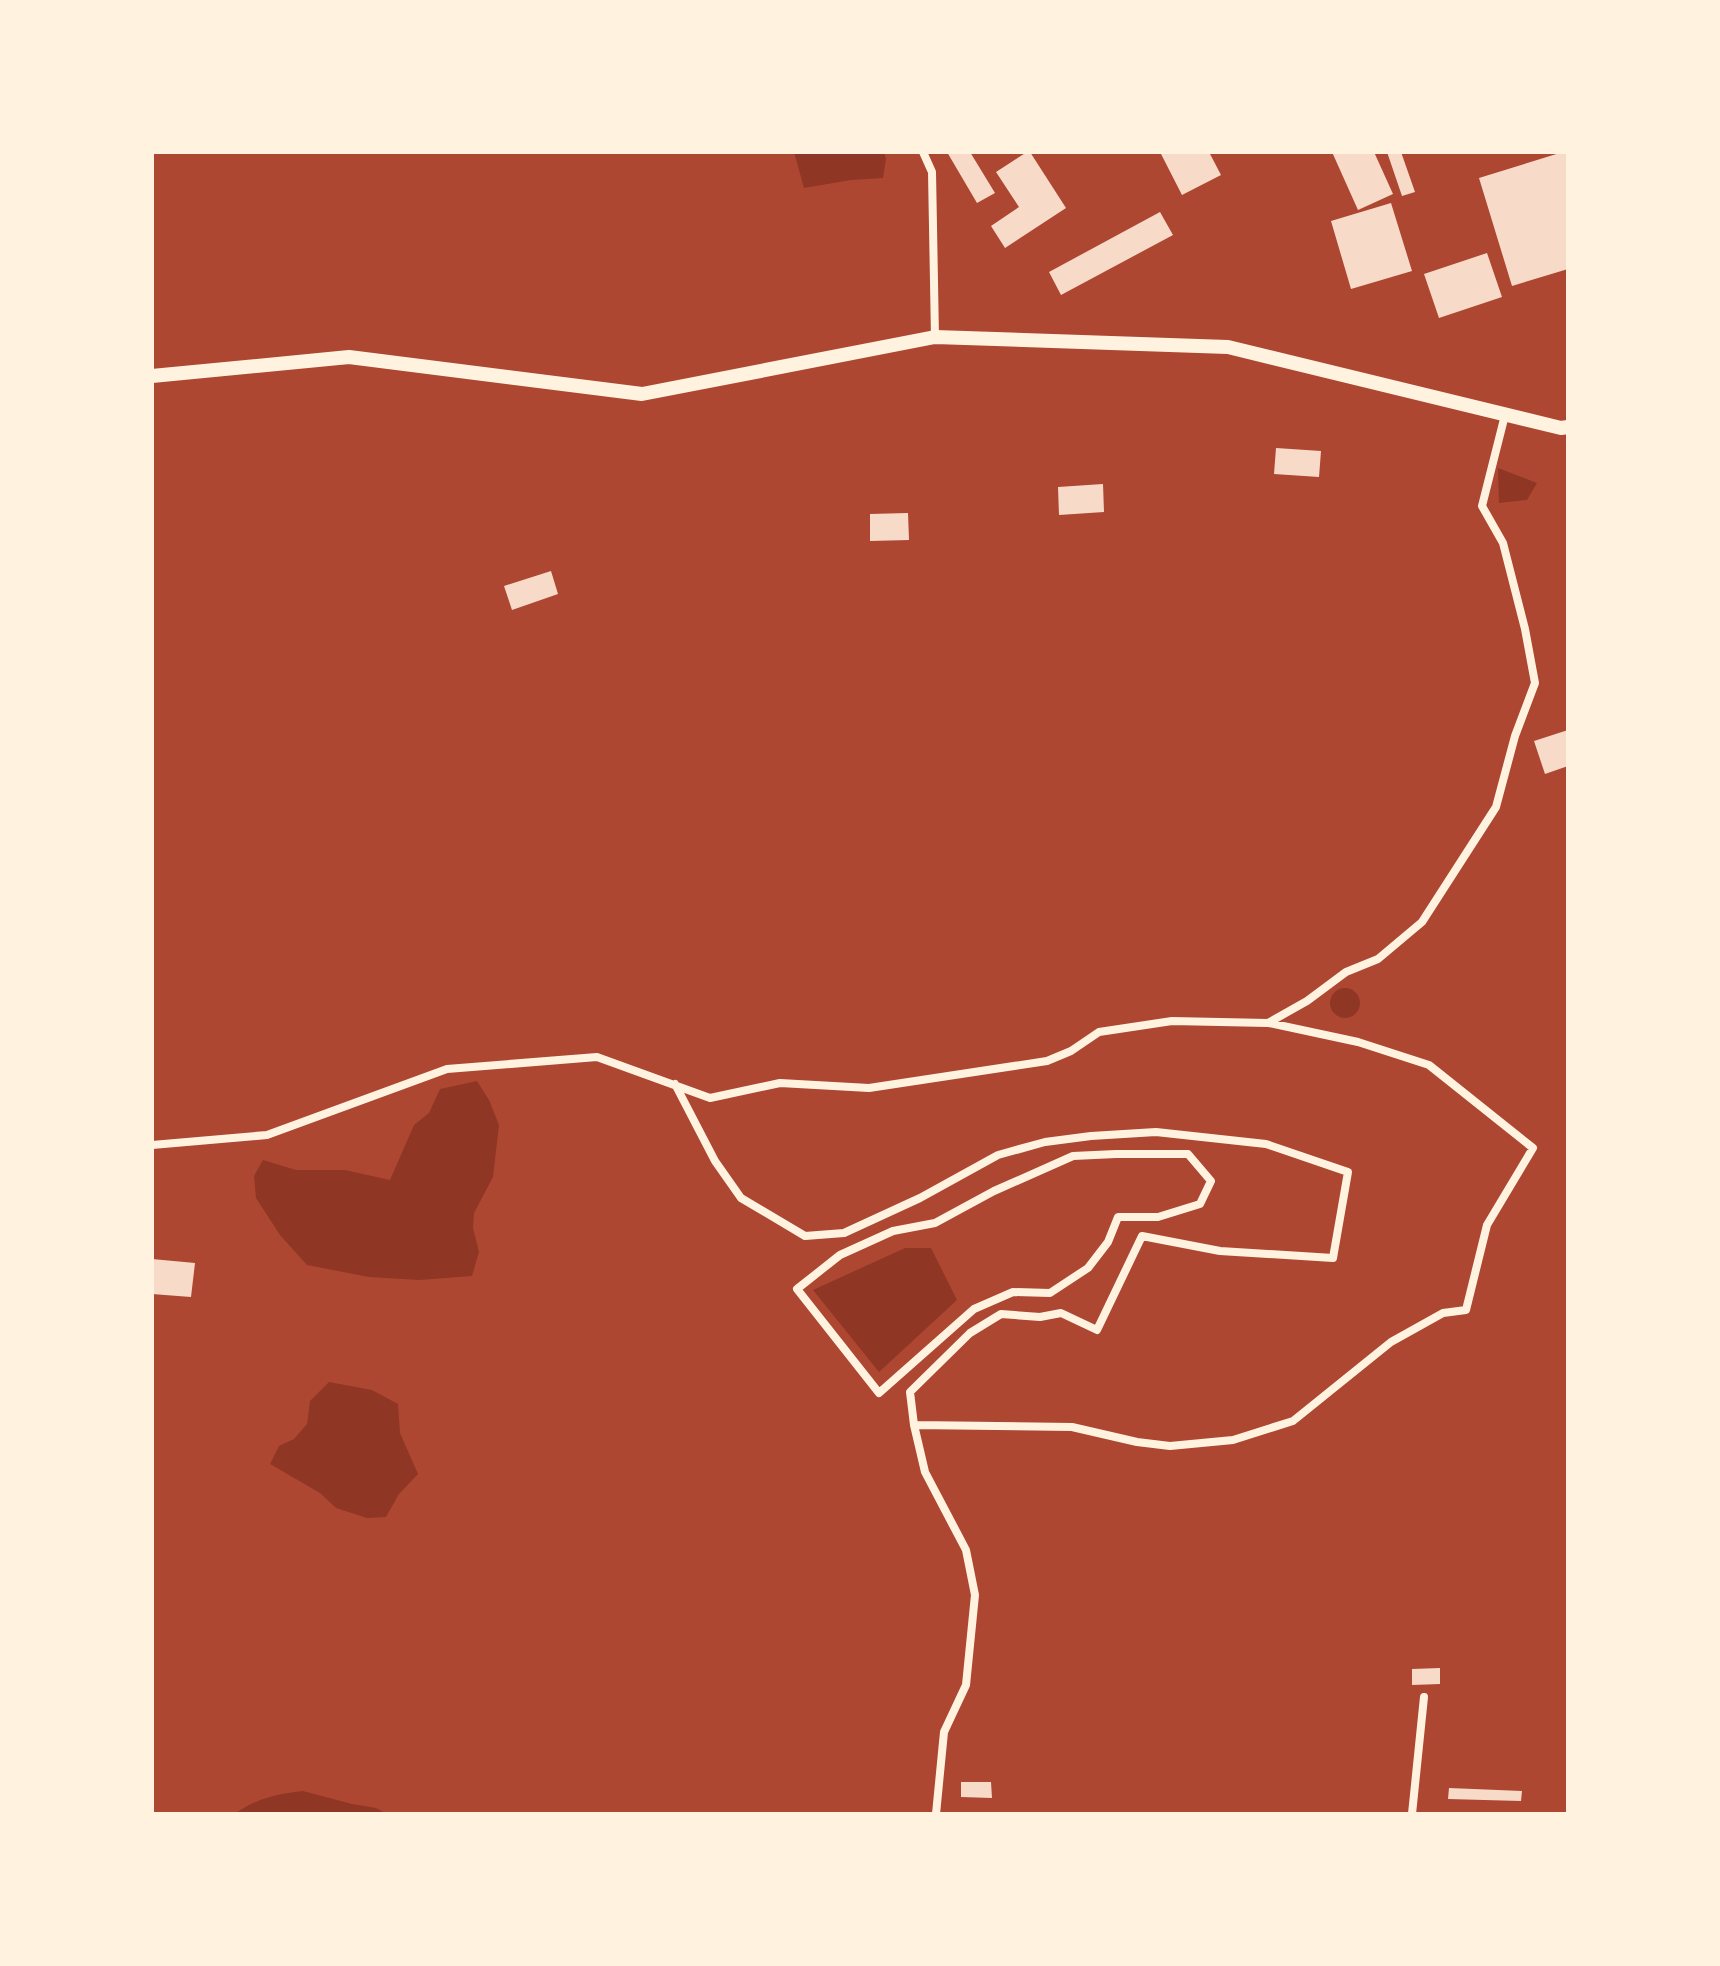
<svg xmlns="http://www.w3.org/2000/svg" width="1720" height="1966" font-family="Poppins,sans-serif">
  <rect width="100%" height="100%" fill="#c8553d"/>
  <path fill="#ae4732" d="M152,152H1568V1814H152Z"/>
  <path fill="#8f3625" d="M794,152H884L886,159L883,178L851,180L804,188Z
    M1498,468L1537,483L1527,500L1499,503Z
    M1330 1003a15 15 0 1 1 30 0a15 15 0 1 1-30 0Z
    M477,1081L489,1100L499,1125L493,1177L474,1213L473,1228L479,1252L472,1276L419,1280L369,1277L307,1265L280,1235L256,1198L254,1176L263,1160L296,1170H345L390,1180L414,1125L429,1113L440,1089Z
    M905,1248H931L957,1300L879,1372L813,1290Z
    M329,1382L372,1390L398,1404L400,1433L418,1474L399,1494L386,1517L367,1518L336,1508L320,1493L270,1464L279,1446L294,1439L307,1424L310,1401Z
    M303,1791L352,1804L376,1808L387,1814H235C256,1798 278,1794 303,1791Z"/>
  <path fill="#f7dbc8" d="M947,152H970L995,193L977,203Z
    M1027,152H1030L1066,208L1005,248L991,226L1019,207L996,172Z
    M1160,152H1209L1221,175L1182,195Z
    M1332,152H1374L1393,194L1358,210Z
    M1387,152H1401L1415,192L1402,196Z
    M1563,152H1568V269L1512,286L1479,178Z
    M1391,203L1412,271L1351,289L1331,221Z
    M1160,212L1173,235L1061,295L1049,272Z
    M1487,253L1502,297L1439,318L1424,274Z
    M1276,448L1321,451L1319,477L1274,474Z
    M1103,484L1104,512L1059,515L1058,487Z
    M908,513L909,540L870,541V514Z
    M551,571L558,594L512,610L504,586Z
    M1568,730V766L1545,774L1534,741Z
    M152,1259L195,1263L191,1297L152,1294Z
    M1440,1668V1684L1412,1685V1669Z
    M961,1782H991L992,1798L961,1797Z
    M1449,1788L1522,1791L1521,1801L1448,1799Z"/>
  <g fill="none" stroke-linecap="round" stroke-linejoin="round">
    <path stroke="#fff3e0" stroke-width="8" d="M923,152L932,172L935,337
      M675,1084L715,1161L741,1198L805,1236L844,1233L920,1198L998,1155L1045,1142L1091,1136L1156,1132L1266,1144L1348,1172L1333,1258L1220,1251L1142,1236L1097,1330L1061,1313L1040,1317L1001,1314L970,1333L910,1392L914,1425L925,1472L966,1550L975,1595L966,1685L944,1732L936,1814
      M152,1145L267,1135L447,1069L597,1057L710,1098L780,1083L869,1088L1047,1061L1071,1051L1099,1032L1172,1021L1268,1023L1307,1001L1346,972L1378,959L1422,922L1496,807L1515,736L1535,683L1525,629L1503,543L1482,506L1505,415
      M1116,1154H1188L1211,1181L1200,1204L1158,1217H1118L1108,1242L1088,1268L1050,1293L1013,1292L974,1309L879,1393L797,1289L840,1255L893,1231L935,1223L994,1191L1073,1156Z
      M914,1425L1072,1427L1137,1442L1170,1446L1233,1440L1293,1421L1391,1342L1443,1313L1466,1310L1487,1225L1533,1148L1429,1065L1358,1042L1269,1023
      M1412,1814L1424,1697"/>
    <path stroke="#fff3e0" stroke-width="14" d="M152,376L349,357L642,394L935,337L1228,347L1561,428L1568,427"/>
  </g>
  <rect width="1720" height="1966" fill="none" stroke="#fff3e0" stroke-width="308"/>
</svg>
